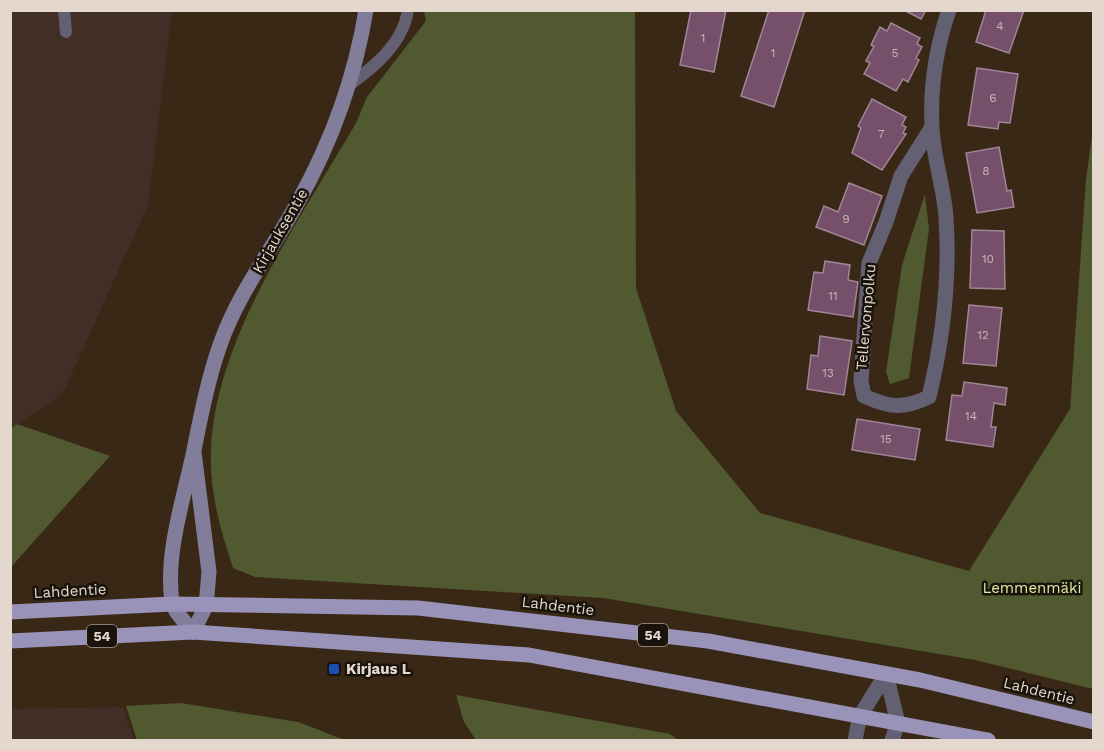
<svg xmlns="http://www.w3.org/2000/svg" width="1104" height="751" font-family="'Work Sans',sans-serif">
  <rect width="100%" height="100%" fill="#392816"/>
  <path fill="#412f27" d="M11,11H172L148,205L63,393L11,429Z
    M123,707L134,740H11V709Z"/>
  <path fill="#505930" d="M424,11H635L636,288L676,411L760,513L969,571L1070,409L1086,179L1093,129V689L975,660L603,598L255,577L233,568C220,529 209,490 211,448C216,337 301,218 356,123L367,97L426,21Z
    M925,194L929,229L909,378L890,384L886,372L902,265Z
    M17,424L110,456L11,567L10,429Z
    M456,695L670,734L678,740H476L464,722Z
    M181,703L298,722L345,740H137L126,706Z"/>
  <path fill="#764f6a" stroke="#9f8696" stroke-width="1.5" d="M691,10H726L714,72L680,65Z
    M769,10H805L774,107L741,96Z
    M904,10H926L921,19Z
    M986,10H1024L1009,53L976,42Z
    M891,23L920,38L917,44L922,47L916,58L919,60L908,82L903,79L896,91L864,74L870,63L866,61L874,46L871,45L880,27L887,31Z
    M977,68L1018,74L1010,123L999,122L998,129L968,125Z
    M872,99L906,117L902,125L906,127L903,133L906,134L882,170L852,153L861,128L858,126Z
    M999,147L1007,191L1011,190L1014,207L977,213L966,153Z
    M849,183L882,196L864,245L816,227L824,206L838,212Z
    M972,230L1004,231L1005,289L970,288Z
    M825,261L850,265L848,280L858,282L853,317L808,310L814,272L823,273Z
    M969,305L1002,308L996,366L963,363Z
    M820,336L852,341L844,395L807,389L811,355L818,356Z
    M964,382L1007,388L1005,405L994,403L991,427H996L993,447L946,440L952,395L962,396Z
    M857,419L920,429L915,460L852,450Z"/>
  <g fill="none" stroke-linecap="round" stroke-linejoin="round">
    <path stroke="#636073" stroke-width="12" d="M64,10L66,32
      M348,86C374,67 403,44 408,10"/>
    <path stroke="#636073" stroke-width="15" d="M932,127L901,176L886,222L869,263L861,381L864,396C890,408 903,409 929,397C943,339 950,277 946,217C944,187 933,157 932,127C930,87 936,48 949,10
      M886,674L898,723L892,740
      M855,740L860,716L886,674"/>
    <path stroke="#827d9a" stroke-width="15" d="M194,452L209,572L206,606L193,632C187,624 174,612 172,602C165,553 184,498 194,450C201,415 208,379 220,345C238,293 272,250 298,202C331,143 355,77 366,10"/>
    <path stroke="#9a93b9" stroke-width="15" d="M10,612L172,604L418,608L708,641L920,680L1094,722
      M10,641L193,632L529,655L988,740"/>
  </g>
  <rect fill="#1a4fb4" stroke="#1a130b" stroke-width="2" x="328" y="663" width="12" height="12" rx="3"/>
  <g text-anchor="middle" stroke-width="5" stroke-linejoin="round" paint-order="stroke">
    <g font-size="12" fill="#c8b6b5">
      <text x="1000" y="30">4</text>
      <text x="703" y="42">1</text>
      <text x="773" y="57">1</text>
      <text x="895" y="57">5</text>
      <text x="993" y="102">6</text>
      <text x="881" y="138">7</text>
      <text x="986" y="175">8</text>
      <text x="846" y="223">9</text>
      <text x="988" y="263">10</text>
      <text x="833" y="300">11</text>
      <text x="983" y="339">12</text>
      <text x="828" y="377">13</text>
      <text x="971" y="420">14</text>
      <text x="886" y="443">15</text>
    </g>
    <g fill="#1a130b" stroke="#a79d94" stroke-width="1.5">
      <rect x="638" y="624" width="30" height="22" rx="4.5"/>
      <rect x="87" y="625" width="30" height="22" rx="4.5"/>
    </g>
    <g font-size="14" font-weight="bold" fill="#e4d8ce">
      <text x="653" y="640">54</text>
      <text x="102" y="641">54</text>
    </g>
    <g font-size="15" fill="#e4d8ce" stroke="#1a130b">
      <text transform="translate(280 231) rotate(-60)" y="5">Kirjauksentie</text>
      <text transform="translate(866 317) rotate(-85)" y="5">Tellervonpolku</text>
      <text transform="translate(70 591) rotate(-3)" y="5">Lahdentie</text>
      <text transform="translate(558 606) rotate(7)" y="5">Lahdentie</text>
      <text transform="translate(1039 691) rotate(14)" y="5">Lahdentie</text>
    </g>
    <g font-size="15" fill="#dceda3" stroke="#1a130b">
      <text x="1032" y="593">Lemmenmäki</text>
    </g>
    <g font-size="15" font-weight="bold" fill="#e4d8ce" stroke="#1a130b" text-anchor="start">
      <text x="346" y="674">Kirjaus L</text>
    </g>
  </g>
  <rect width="1104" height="751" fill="none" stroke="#e4d8ce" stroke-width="24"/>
</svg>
